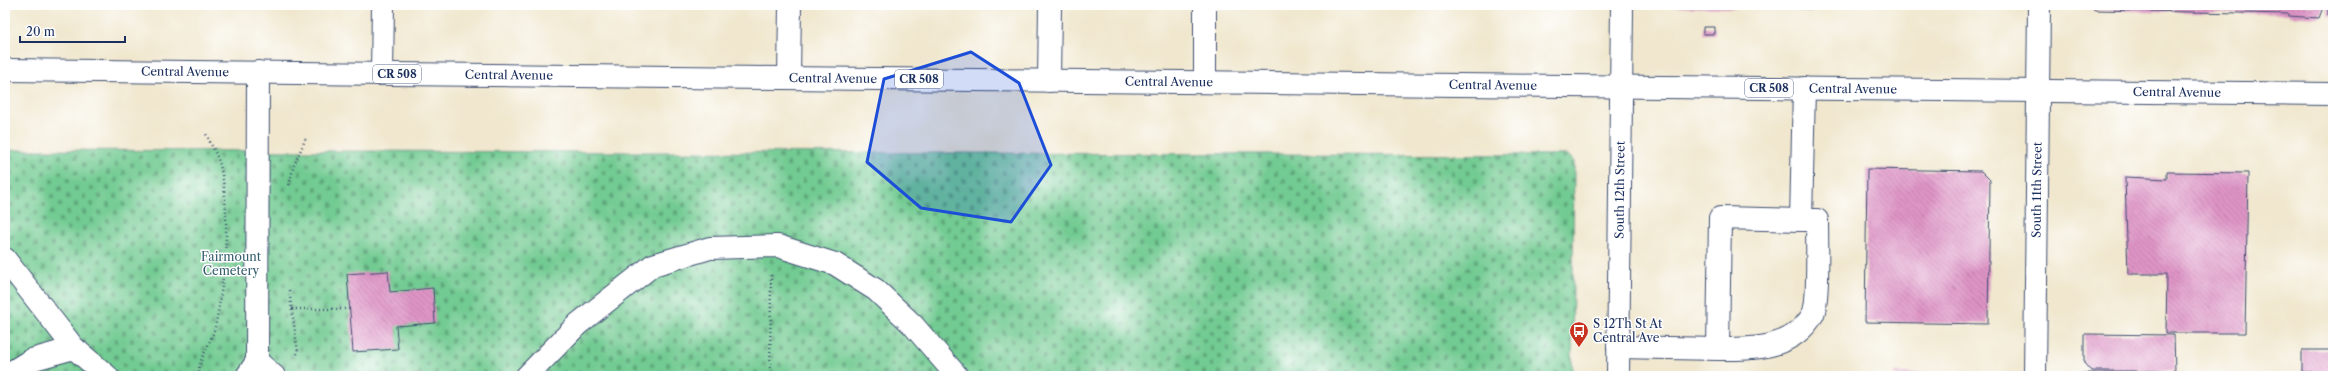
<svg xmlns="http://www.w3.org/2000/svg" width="2338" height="381" font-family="'Libre Caslon Text',serif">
  <defs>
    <pattern id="cemetery-stones" width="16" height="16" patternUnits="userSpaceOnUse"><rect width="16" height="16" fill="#72cb92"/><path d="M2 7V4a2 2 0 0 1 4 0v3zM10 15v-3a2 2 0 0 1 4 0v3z" fill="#5da57a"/></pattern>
    <pattern id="building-back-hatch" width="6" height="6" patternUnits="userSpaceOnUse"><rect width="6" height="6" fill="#df94c6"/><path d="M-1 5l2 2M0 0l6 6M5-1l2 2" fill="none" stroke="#b479a4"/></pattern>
  </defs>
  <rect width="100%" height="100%" fill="#fff"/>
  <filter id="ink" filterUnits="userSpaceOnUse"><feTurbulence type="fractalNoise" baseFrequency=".025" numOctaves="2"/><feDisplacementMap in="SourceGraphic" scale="8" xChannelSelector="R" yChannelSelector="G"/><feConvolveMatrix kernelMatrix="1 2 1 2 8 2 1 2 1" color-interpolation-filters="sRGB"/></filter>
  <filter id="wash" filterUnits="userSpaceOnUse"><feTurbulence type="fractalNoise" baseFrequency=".012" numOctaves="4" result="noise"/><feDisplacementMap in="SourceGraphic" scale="16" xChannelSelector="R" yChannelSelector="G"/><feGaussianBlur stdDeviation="0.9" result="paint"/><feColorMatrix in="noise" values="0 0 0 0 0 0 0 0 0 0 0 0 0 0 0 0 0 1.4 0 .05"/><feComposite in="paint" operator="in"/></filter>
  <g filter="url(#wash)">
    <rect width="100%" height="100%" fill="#f0e7ce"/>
    <path fill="url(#cemetery-stones)" stroke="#467d78" d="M5,150L1568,155L1574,162L1572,376H5Z"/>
    <g id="blocks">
      <path fill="url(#building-back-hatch)" d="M1671,5H1830V9L1671,7Z
        M2088,5H2324L2319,18L2289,16V14L2095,10Z
        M2328,5H2333V16H2328Z
        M1703,27H1715V34H1703Z
        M1867,169L1981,171L1990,180L1988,324L1865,322Z
        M2167,172L2248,173L2245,333H2166L2167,274H2128L2125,177L2167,179Z
        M388,271L390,292L433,288L435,323L396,326L398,349L353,352L347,274Z
        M2084,334L2174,335L2175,371H2091L2084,363Z
        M2302,350H2333V372H2302Z
        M1895,373L1983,374V376H1895Z
        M2082,373H2174V376H2082Z"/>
    </g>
  </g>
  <g filter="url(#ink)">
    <use href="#blocks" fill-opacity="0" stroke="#3b4b6f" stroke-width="1"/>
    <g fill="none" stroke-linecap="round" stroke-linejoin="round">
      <g stroke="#3b4b6f" stroke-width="24">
        <g id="minor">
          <path d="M382,74L383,5"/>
          <path d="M789,78L790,5"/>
          <path d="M1049,81L1050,5"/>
          <path d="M1205,82V5"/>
          <path d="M5,259L74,348L107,376"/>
          <path d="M1618,347L1718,349L1720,218L1801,220L1804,88"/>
          <path d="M1718,349C1752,349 1793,350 1813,314C1819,302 1817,238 1817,220H1801"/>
          <path d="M257,361L274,376"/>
          <path d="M5,376L31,360L74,348"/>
          <path d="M247,376L257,361L258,72"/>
          <path d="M527,376L578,324L653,265L710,248L778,246L835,264L876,290L913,325L957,376"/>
          <path id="s1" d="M1618,376L1622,5"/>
          <path id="s2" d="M2035,376L2039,5"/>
        </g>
      </g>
      <g stroke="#3b4b6f" stroke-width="24">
        <g id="major">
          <path id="s3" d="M5,70L2333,94"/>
        </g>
      </g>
      <path stroke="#3b4b6f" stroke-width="2.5" stroke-dasharray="1 3" stroke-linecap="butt" d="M289,185L294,165L306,138
        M289,290L298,352L296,356
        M292,309H350
        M198,376C198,360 211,343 215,327C225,281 232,207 219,162C216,152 210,143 206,134
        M770,376L771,275"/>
      <use href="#minor" stroke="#fff" stroke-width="22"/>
      <use href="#major" stroke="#fff" stroke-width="22"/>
    </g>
  </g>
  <path fill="#1d4ed8" fill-opacity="0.2" stroke="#1d4ed8" stroke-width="3" stroke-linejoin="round" d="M971,52L1019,83L1051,165L1011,222L921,208L867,162L884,79Z"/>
  <defs>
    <g id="bus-pin" transform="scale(1)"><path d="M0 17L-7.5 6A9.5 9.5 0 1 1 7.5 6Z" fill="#c8321e" stroke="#fff"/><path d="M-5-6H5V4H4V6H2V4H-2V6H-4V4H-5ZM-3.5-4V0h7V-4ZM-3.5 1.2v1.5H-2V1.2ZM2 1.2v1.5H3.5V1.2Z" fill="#fff"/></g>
  </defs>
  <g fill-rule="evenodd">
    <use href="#bus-pin" x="1579" y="331"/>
  </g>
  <g text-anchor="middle" stroke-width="3" stroke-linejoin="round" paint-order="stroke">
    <g fill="#fff" stroke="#5f6d8e" stroke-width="1">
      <rect x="373" y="65" width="48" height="18" rx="3"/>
      <rect x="895" y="70" width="48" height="18" rx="3"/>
      <rect x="1745" y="79" width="48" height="18" rx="3"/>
    </g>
    <g font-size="11" font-weight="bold" fill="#1b2f5e">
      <text x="397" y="78">CR 508</text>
      <text x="919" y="83">CR 508</text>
      <text x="1769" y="92">CR 508</text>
    </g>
    <g font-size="12" fill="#1b2f5e" stroke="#fff">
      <text dy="4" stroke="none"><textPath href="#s3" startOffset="180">Central Avenue</textPath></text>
      <text dy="4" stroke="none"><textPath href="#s3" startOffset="504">Central Avenue</textPath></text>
      <text dy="4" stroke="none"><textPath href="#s3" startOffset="828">Central Avenue</textPath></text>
      <text dy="4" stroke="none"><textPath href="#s3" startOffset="1164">Central Avenue</textPath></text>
      <text dy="4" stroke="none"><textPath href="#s3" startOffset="1488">Central Avenue</textPath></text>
      <text dy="4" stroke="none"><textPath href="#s3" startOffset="1848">Central Avenue</textPath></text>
      <text dy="4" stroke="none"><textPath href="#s3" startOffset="2172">Central Avenue</textPath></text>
      <text dy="4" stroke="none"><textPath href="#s1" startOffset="186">South 12th Street</textPath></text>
      <text dy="4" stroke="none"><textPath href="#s2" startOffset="186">South 11th Street</textPath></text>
    </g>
    <g font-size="12" fill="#355e6e" stroke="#fff">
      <text x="231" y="261">Fairmount<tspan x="231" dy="14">Cemetery</tspan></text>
    </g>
    <g font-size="12" fill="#1b2f5e" stroke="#fff" text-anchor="start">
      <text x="1593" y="328">S 12Th St At<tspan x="1593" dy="14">Central Ave</tspan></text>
    </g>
  </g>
  <rect width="2338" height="381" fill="none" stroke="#fff" stroke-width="20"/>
  <path d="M20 36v6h105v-6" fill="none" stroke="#1b2f5e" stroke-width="2"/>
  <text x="26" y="36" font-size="12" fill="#1b2f5e" stroke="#ffffff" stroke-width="3" paint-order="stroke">20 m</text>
</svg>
